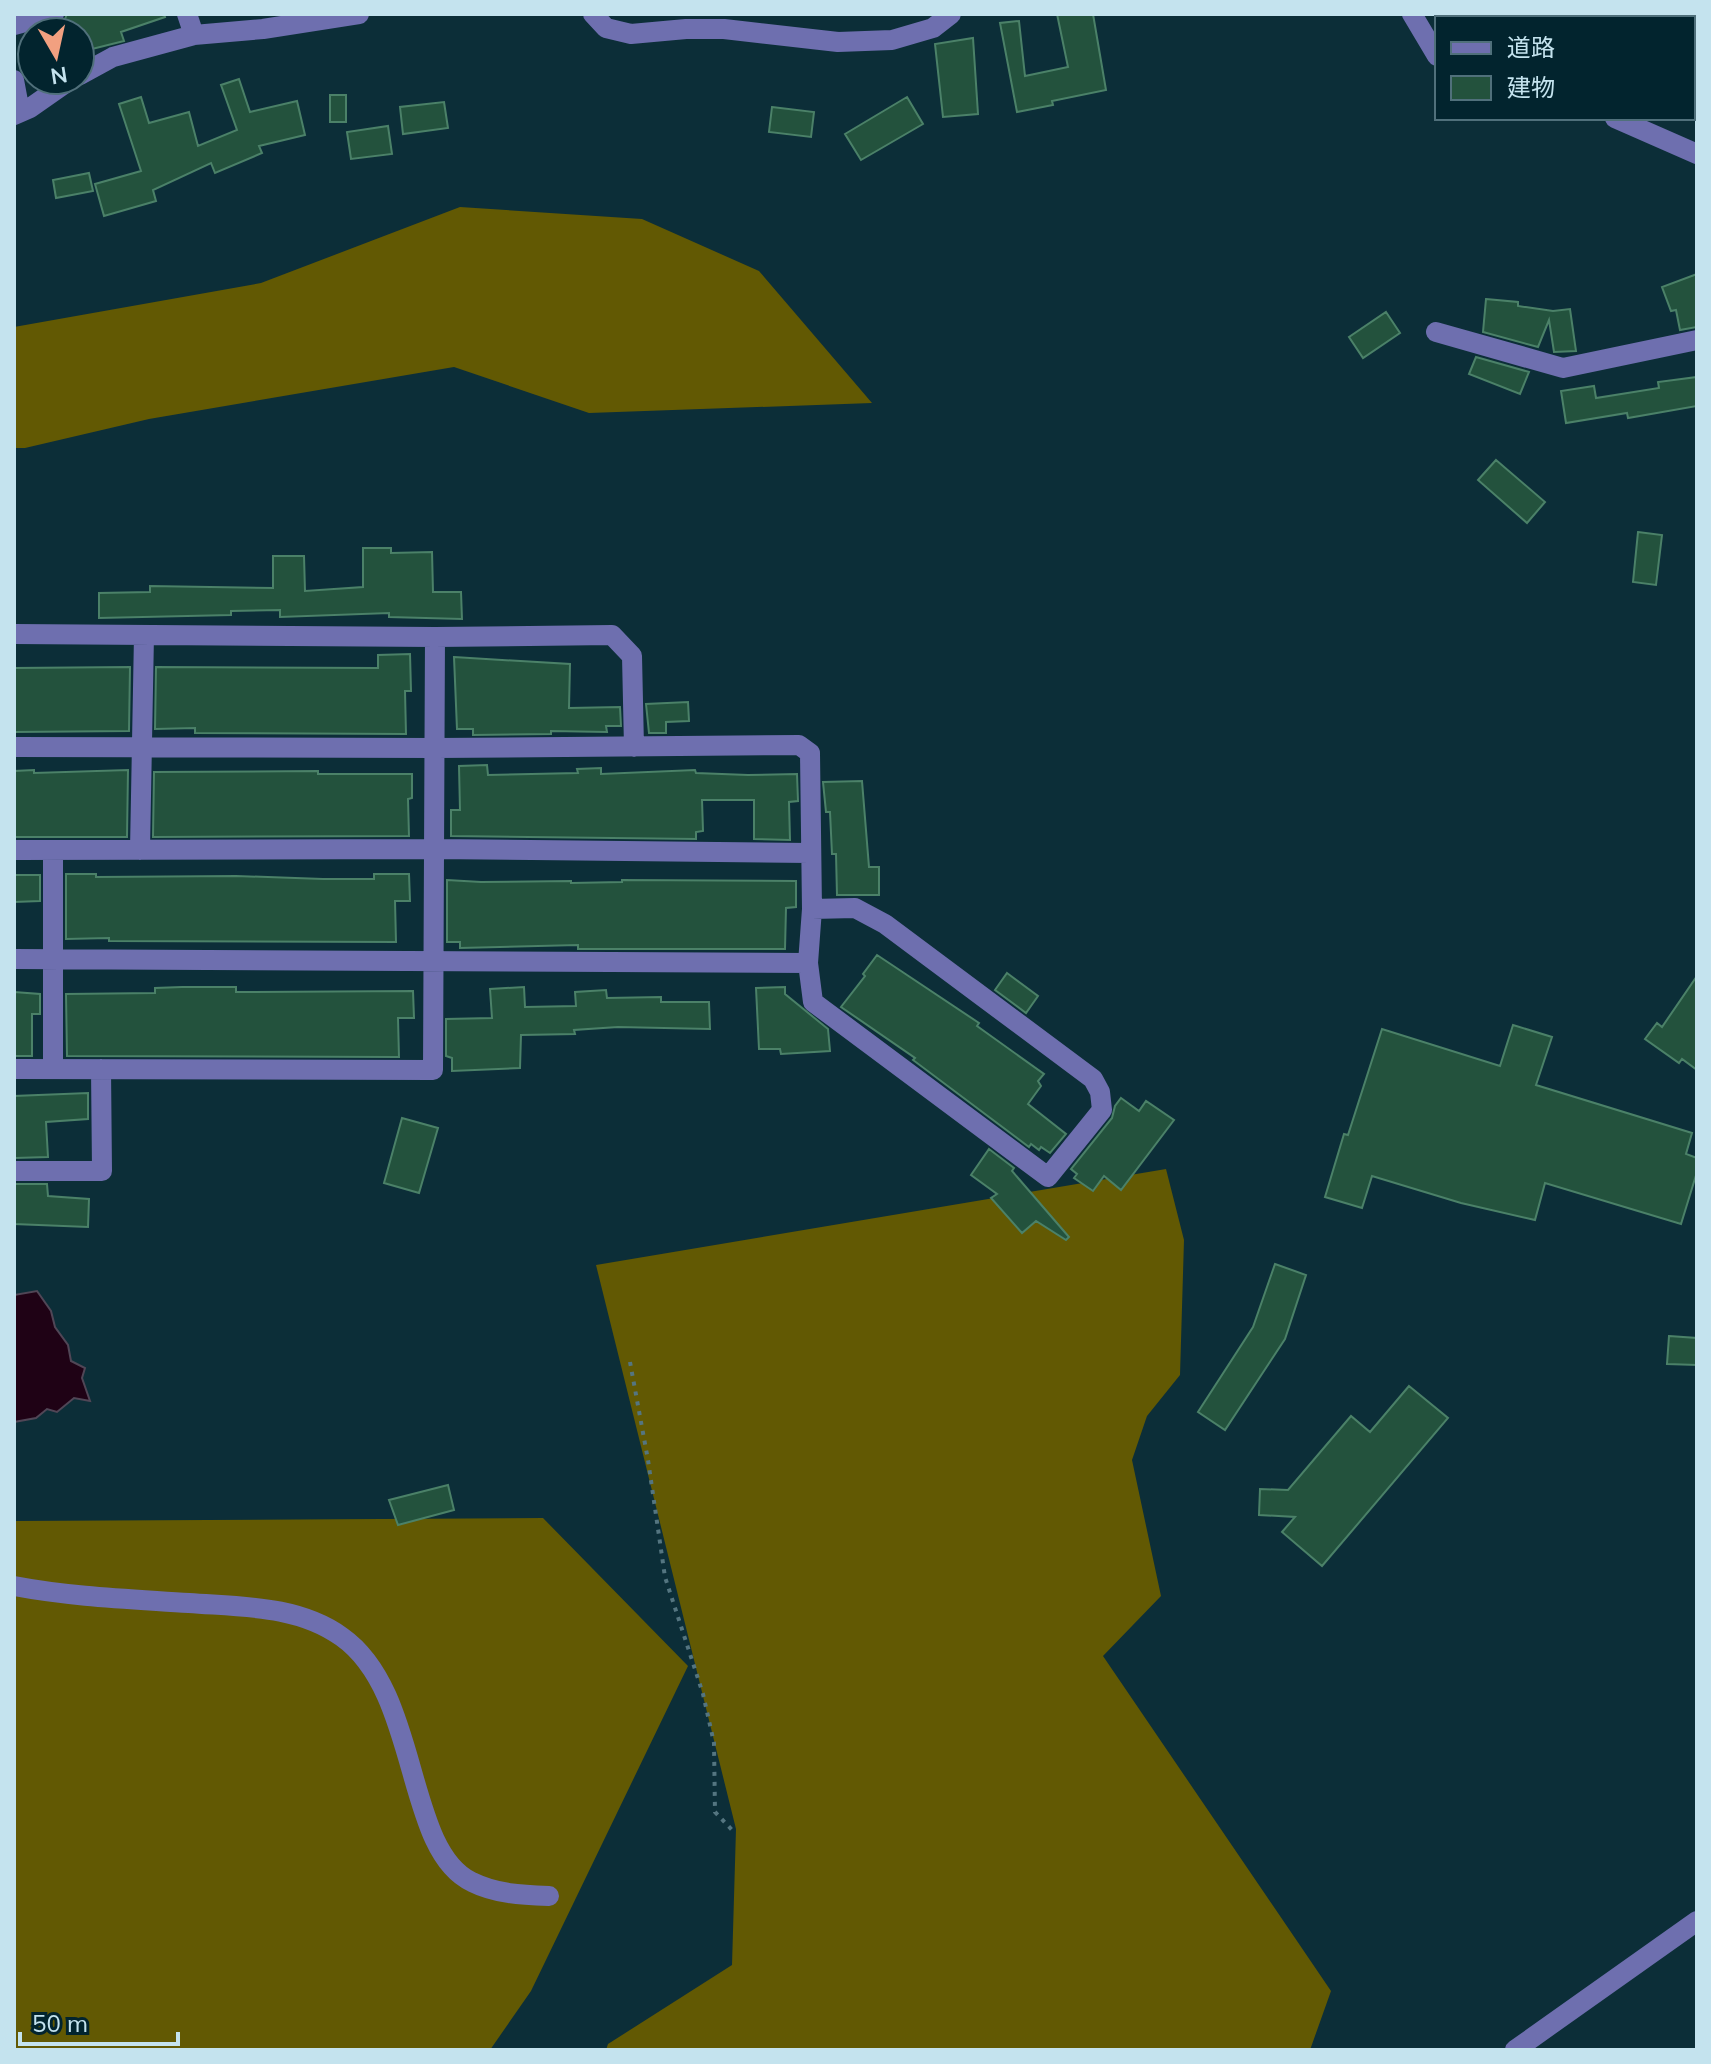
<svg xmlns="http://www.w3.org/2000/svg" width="1711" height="2064" font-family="Mulish,'Noto Sans JP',sans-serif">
  <rect width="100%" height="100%" fill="#0c2e38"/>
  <path fill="#625903" d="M460,207L642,219L759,271L872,403L589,413L454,367L149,419L25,448H14V327L261,283Z
    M1166,1169L1184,1240L1180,1375L1147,1416L1132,1460L1161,1596L1103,1656L1331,1991L1310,2050H606L608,2044L732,1965L736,1829L596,1265Z
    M543,1518L688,1666L531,1991L490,2050H14V1521Z"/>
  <path fill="#1f0215" stroke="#504656" stroke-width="2" d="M37,1291L51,1311L55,1327L68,1345L71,1361L85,1368L82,1378L90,1401L74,1398L57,1412L47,1409L36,1418L14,1422V1295Z"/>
  <path fill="#23523d" stroke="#4b8168" stroke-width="2" d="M67,14H164L165,17L121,32L124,41L80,52V32H38L63,24Z
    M1057,14H1093L1106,90L1052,101L1053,105L1017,112L1000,23L1019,21L1025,76L1068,67Z
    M973,38L978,114L943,117L935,44Z
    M239,79L250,112L297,101L305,135L259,146L262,153L215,173L211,163L153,190L156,201L104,216L95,184L141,171L119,104L141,97L149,123L189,112L198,146L237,130L221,85Z
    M330,95H346V122H330Z
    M907,97L923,124L861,160L845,134Z
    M444,102L448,128L403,134L400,107Z
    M772,107L814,112L811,137L769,132Z
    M388,126L392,154L351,159L347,132Z
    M89,173L93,191L56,198L53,180Z
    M1697,274V327L1680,330L1676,310L1671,311L1662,287Z
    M1486,299L1518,302V306L1553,311L1570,309L1576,351L1554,352L1549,320L1538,347L1483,332Z
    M1386,312L1400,333L1363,358L1349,337Z
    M1476,357L1529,372L1520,394L1469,374Z
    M1697,377V406L1628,418L1627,413L1566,423L1561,391L1594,386L1596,398L1659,388L1658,382Z
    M1496,460L1545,502L1527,523L1478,480Z
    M1638,532L1662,535L1656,585L1633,582Z
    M363,548H391V553L432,552L433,592H461L462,619L389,617V613L280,617V610L231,611V615L99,618V593L150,592V586L273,588V556H304L305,591L363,587Z
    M410,654L411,691H405L406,734L195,733V728L155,729L156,667L378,668V655Z
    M454,657L570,664L569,708L620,707L621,726H606L607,732L551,731V734L473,735V729H457Z
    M130,667L129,731L14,732V668Z
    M688,702L689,721L666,722V733H649L646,704Z
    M487,765L488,775L578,773L577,769L601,768V774L695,770L696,773L748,775L797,774L798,801L789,802L790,840L754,839V800H702L703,831L696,832V839L451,836V810H460L459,766Z
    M34,770V773L128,770L127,837H14V771Z
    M318,771V774H412V798L408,799L409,836L153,837L154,772Z
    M862,781L869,867H879V895H837L836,854H832L830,812H826L823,782Z
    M66,874H96V877L236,876L323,879H374V874H409L410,901H395L396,942L109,941V938L66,939Z
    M14,875H40V901L14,902Z
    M447,880L481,882L571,881V883L622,882V880L796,881V907L786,908L785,949H578V945L460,948V942H447Z
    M877,955L979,1023L977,1026L1044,1074L1038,1081L1041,1086L1028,1104L1066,1134L1050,1153L1041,1147L1039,1150L1031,1144L1029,1147L913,1060L915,1058L841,1007L865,976L863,974Z
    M1007,973L1038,996L1026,1013L995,990Z
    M1697,976V1070L1682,1059L1679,1063L1645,1039L1657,1023L1662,1027Z
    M182,987H236V992L413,991L414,1018H398L399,1057L67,1056L66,994L155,993V988Z
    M524,987L525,1007L576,1006L575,992L606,990L607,998L661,997V1002H709L710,1029L618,1027L574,1030L575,1034L521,1035L520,1068L452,1071V1058L446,1056V1019L492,1018L490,989Z
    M785,987V994L828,1029L830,1051L781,1054L780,1049H759L756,988Z
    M14,992L40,994V1014H32V1056H14Z
    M1513,1025L1552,1037L1536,1085L1692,1133L1686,1154L1697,1158V1172L1681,1224L1545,1183L1535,1220L1461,1203L1372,1176L1362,1208L1325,1197L1344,1134L1348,1135L1382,1029L1500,1066Z
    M88,1093V1119L46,1122L48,1157L15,1158L14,1096Z
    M1121,1098L1139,1111L1146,1101L1174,1120L1121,1190L1104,1176L1093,1191L1074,1178L1077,1174L1071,1169L1112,1118L1115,1106Z
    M402,1118L438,1128L419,1193L384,1183Z
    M989,1149L1014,1168L1012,1171L1069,1237L1066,1240L1036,1221L1022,1233L991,1198L997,1194L971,1175Z
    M14,1184H47L48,1196L89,1199L88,1227L14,1224Z
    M1275,1264L1306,1275L1285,1339L1225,1430L1198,1412L1253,1327Z
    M1669,1336L1697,1338V1365L1667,1364Z
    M1409,1386L1448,1418L1322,1566L1282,1532L1295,1517L1259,1515L1260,1489L1288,1490L1351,1416L1370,1432Z
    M448,1485L454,1510L398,1525L389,1500Z"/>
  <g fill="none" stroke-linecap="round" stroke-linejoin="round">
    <path stroke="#547580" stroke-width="4" stroke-dasharray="4 6" stroke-linecap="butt" d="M630,1362L648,1460L665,1577L703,1694L714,1743L715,1812L733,1831"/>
    <path stroke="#6e6faf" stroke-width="20" d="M187,14L194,35
      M593,14L606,28L631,34L686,29H724L838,42L892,40L933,28L951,14
      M1412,14L1437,56
      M1538,14V18
      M1444,18L1446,14
      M1693,24H1697
      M14,25L54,14
      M80,75L113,57L194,35L263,29L359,14
      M14,80L20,112
      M14,115L30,108L70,80
      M1615,118L1697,154
      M1436,332L1563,368L1697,340
      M14,634L435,637L612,635L632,656L634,747
      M14,747L436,748L799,745L810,753L812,909L808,963L14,959
      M14,850L434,849L809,853
      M140,850L144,635
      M53,851V1069
      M808,963L813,1002L1048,1177L1102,1110L1100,1092L1093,1079L885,924L855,908L812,909
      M14,1069L433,1070L435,637
      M14,1171H102L101,1069
      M14,1586C72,1597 131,1599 189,1603C240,1607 298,1605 342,1637C421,1693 404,1850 472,1882C496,1894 522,1895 549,1896
      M1515,2050L1697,1921"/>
  </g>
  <rect width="1711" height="2064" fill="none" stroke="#c4e3ee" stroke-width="32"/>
  <rect x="1435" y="16" width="260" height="104" fill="#02242e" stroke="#50707b" stroke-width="2"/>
  <rect x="1451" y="42" width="40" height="12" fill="#6e6faf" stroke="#50707b" stroke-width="2"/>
  <text x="1507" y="56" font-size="24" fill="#c4e3ee">道路</text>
  <rect x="1451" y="76" width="40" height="24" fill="#23523d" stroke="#50707b" stroke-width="2"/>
  <text x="1507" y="96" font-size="24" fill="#c4e3ee">建物</text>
  <g transform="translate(56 56) rotate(171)"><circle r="38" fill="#02242e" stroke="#50707b" stroke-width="2"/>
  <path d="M0-6L14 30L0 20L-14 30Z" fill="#f2a080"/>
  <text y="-12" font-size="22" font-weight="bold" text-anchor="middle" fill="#c4e3ee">N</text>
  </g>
  <path d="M20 2032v12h158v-12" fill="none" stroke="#c4e3ee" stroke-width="4"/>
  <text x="32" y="2032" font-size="24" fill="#c4e3ee" stroke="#02242e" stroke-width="6" paint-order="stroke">50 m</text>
</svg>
